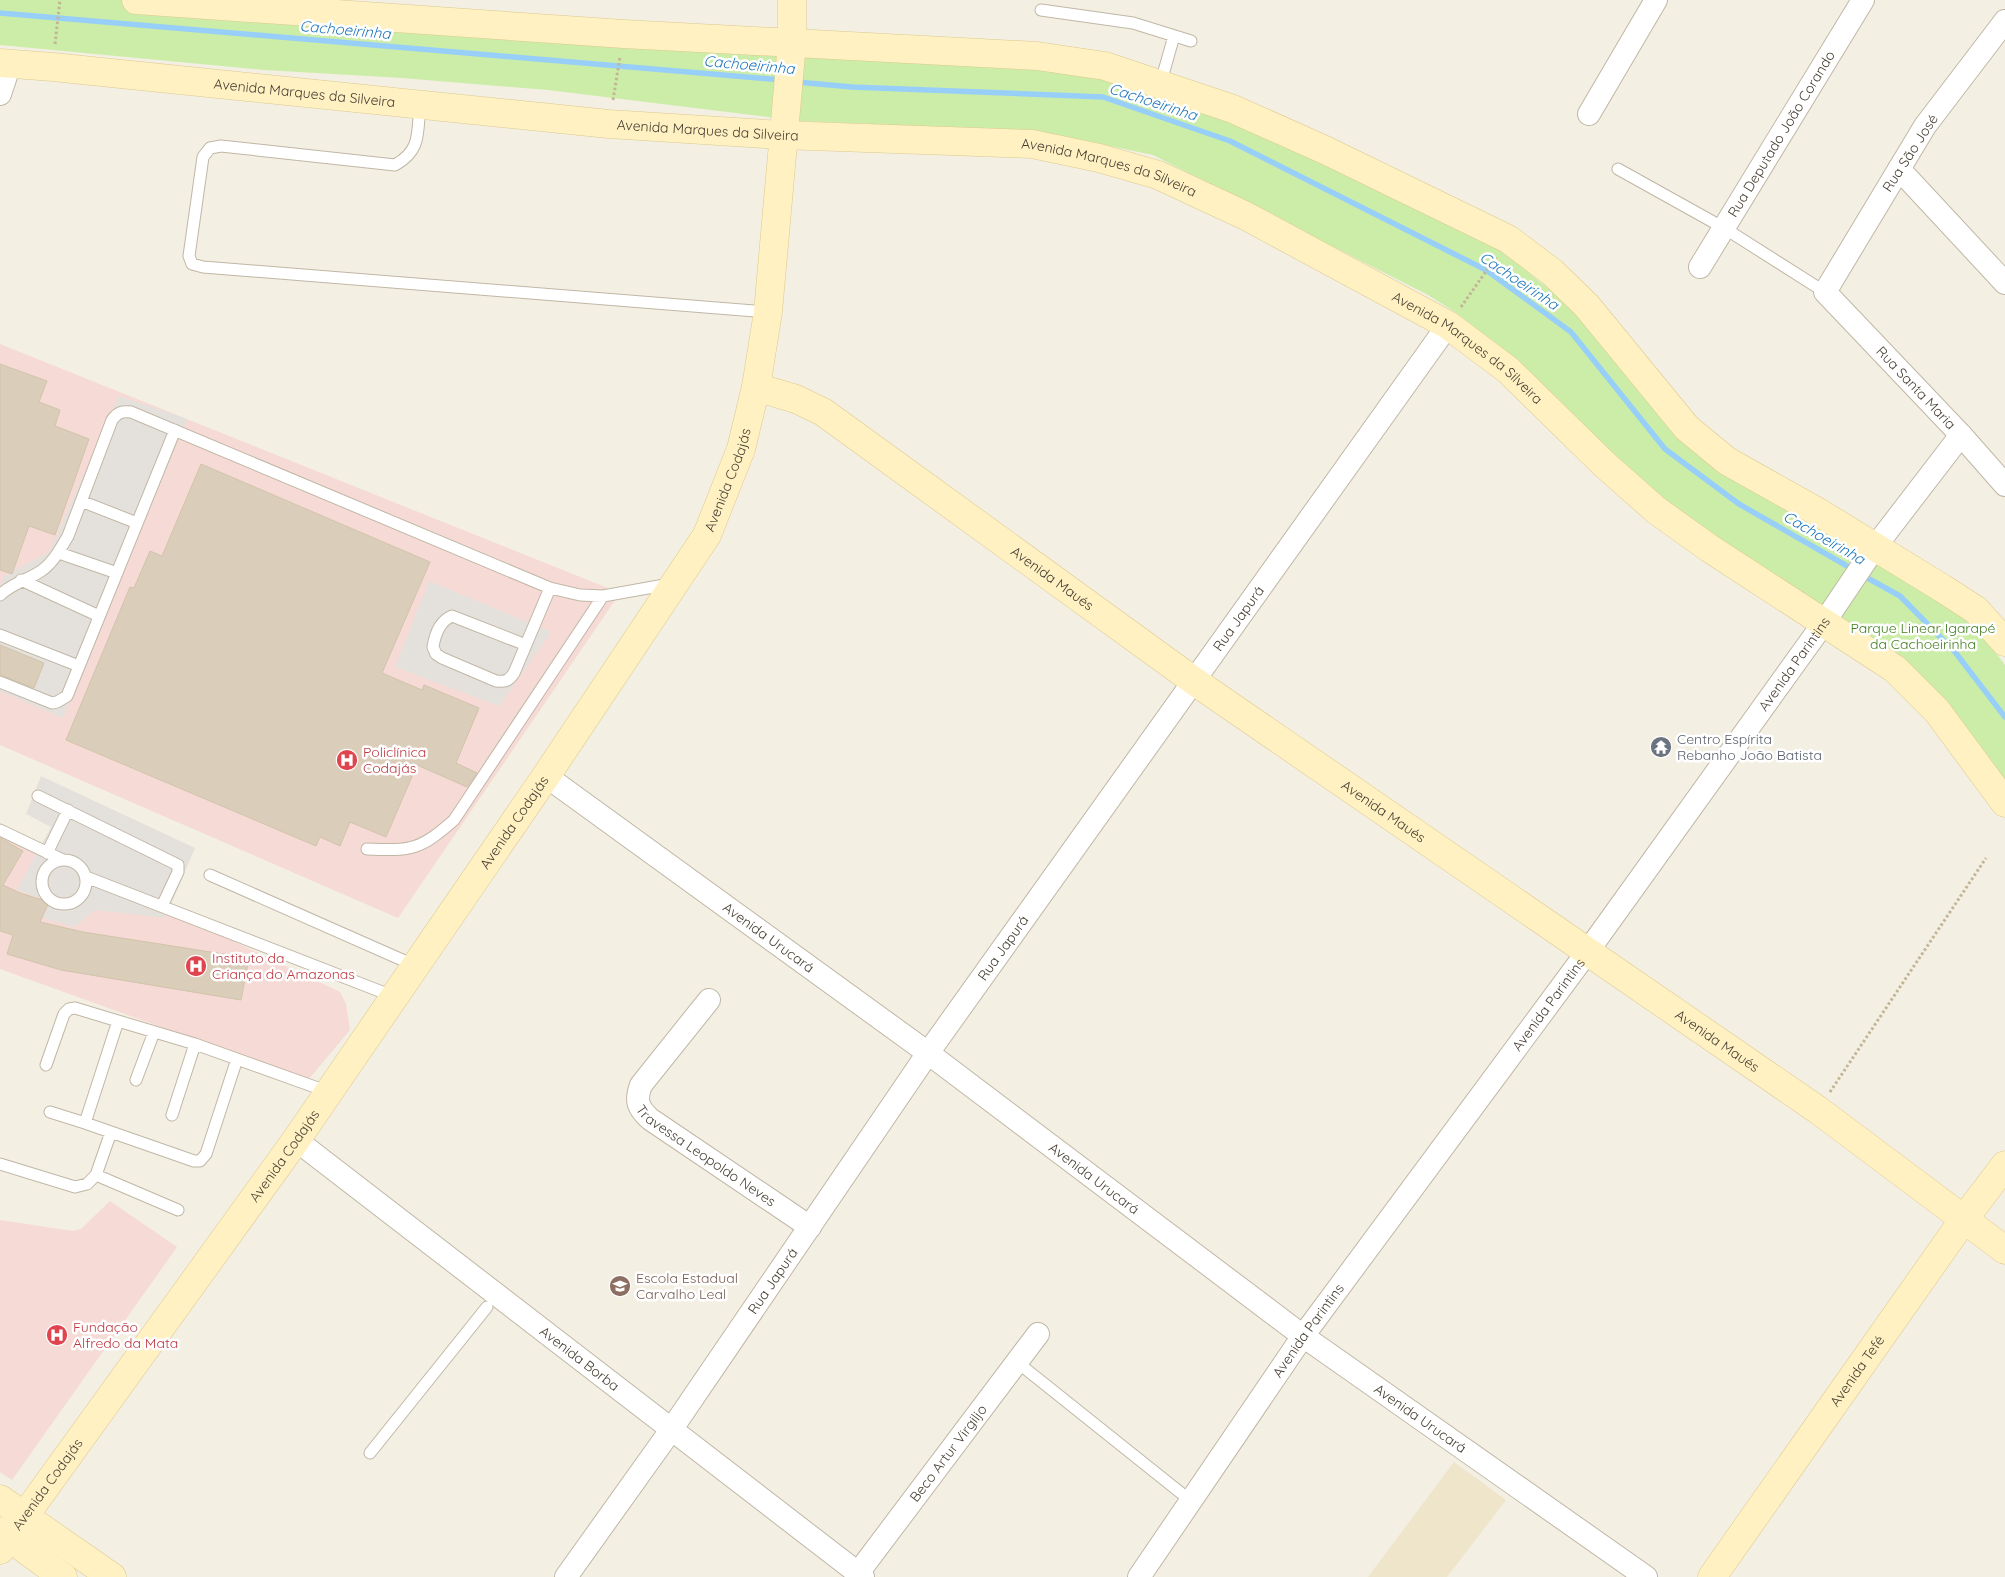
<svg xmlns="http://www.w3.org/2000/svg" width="2005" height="1577" font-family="Quicksand,sans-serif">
  <rect width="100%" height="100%" fill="#f4efe3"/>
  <path fill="#efe5cb" d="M1454,1462L1506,1500L1447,1577H1368Z"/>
  <path fill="#f6dad5" d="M0,344L620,593L398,918L0,745Z
    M0,830L340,992L346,1004L350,1030L308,1080L0,969Z
    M110,1201L177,1247L12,1480L0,1472V1220L73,1231L81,1229Z"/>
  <path fill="#cceda7" d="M0,0H187L1100,70L1248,125L1500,249L1551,291L1767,498L1946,604L1979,631L2005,665V790L1814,612L1605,455L1520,362L1455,312L1428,295L1153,155L1076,139L1006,130L801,121L548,90L402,78L264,70L0,45Z"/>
  <path fill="#e4e1dc" d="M119,396L187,419L63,718L0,691V586L4,576L49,552Z
    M429,581L551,632L499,706L395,667Z
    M41,776L195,848L165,918L95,910L74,927L43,918L47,900L17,890L51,827L26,814Z"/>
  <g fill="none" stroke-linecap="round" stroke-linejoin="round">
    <path stroke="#98cff8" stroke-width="5.5" d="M0,13L782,80
      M797,82L852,87L1103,97L1230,141L1486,270L1571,332L1665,449L1739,504L1854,570
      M1862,575L1900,596L1955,652L2005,717"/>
  </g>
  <path fill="#daceba" stroke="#d2c3aa" d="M0,364L47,381L39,402L60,410L55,426L89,439L55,535L29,526L12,574L0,570Z
    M201,464L430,562L382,673L422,690L424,685L479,708L456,763L477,773L467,787L417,765L386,837L350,822L340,846L320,837L316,846L66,740L130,587L134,588L150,551L162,556Z
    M0,645L44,663L34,688L0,675Z
    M0,838L23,851L3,885L20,893L49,902L40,922L83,932L249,958L241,1000L61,970L7,954L13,935L0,931Z"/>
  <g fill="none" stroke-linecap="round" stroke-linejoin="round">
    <g stroke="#c0b7a5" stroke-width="13">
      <path id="lane" d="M1041,10L1133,23L1191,41
        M1160,85L1174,36
        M420,104C417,132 422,150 395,165L221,146L210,148L203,157L189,256L192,264L203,267L768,312
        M1618,169L1724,228L1825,292
        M81,501L137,523
        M59,553L117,573
        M21,580L99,616
        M0,595C12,583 28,580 41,571C53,563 61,548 68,536L112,420C118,412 122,411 131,412L550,588L580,595L603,596L670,584
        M0,635L79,666
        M526,645L452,616C440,621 435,634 433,647L436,654L442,658L496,681C505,682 509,681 514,673L550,588
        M0,682L52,703L57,702L67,696L175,430
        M38,796L178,865V872L162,906
        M0,830L63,860
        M367,849C412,851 420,850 454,820L603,596
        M47,853L68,810
        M42 882a22 22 0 1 1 44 0a22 22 0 1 1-44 0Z
        M210,875L416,966
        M86,877L395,997
        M237,1059L206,1154L200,1161H194L85,1123L118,1021L195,1044L329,1092
        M46,1065L64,1014L69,1009L75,1008L118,1021
        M136,1080L154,1032
        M50,1112L85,1123
        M172,1115L195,1044
        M0,1164L75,1187L87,1184L96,1175L111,1132
        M96,1175L178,1210
        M1017,1362L1191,1501
        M370,1453L487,1307"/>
    </g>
    <g stroke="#c0b7a5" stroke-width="24">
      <g id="street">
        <path id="s1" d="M2005,21L1925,126L1825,292L1961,435L2005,485"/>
        <path d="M0,94L10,64"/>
        <path d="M1589,114L1656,0"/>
        <path d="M1899,169L2005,283"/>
        <path id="s2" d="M1700,267L1863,0"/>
        <path id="s3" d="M546,776L928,1053L1303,1336L1646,1577"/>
        <path id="s4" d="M709,1000L641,1085C635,1101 638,1108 650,1119L810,1227"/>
        <path id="s5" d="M296,1140L863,1577"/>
        <path id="s6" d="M858,1573L1038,1334"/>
        <path id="s7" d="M566,1577L671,1430L928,1053L1448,325"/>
        <path id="s8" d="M1139,1577L1303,1336L1588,951L1823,624L1875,547L1961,435"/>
      </g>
    </g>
    <g stroke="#dcc98f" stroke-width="29">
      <g id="secondary">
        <path d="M136,0L624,34L1037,56L1105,66L1233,109L1325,150L1508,239L1552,272L1587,306L1687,428L1727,461L1818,512L1942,588L1976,610L2005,642"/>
        <path id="s9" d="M0,63L53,67L609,124L782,135L1032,144L1099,158L1158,175L1246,216L1448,325L1508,370L1604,464L1656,510L1709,548L1895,669L1937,711L2005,803"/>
        <path id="s10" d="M756,387L796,399L823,412L1194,681L1818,1110L2005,1250"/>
        <path d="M0,1499L112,1577"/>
        <path d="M0,1531L63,1577"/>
        <path id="s11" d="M0,1550L296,1140L546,776L707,535L741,449L756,387L768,312L792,43V0"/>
        <path id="s12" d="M1712,1577L1964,1219L2005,1165"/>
      </g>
    </g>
    <path stroke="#c3b495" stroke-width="3" stroke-dasharray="2.5 2.5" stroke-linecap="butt" d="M55,44L60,0
      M613,100L620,57
      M1461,307L1496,257
      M1830,1092L1986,858"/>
    <use href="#lane" stroke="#fff" stroke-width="11"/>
    <use href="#street" stroke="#fff" stroke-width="22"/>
    <use href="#secondary" stroke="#fff1c2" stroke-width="28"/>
  </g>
  <defs>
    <g id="temple-disc" transform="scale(1.125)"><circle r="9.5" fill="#6b7280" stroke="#fff"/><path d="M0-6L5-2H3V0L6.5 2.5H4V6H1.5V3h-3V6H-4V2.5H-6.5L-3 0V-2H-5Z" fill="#fff"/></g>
    <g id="hospital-disc" transform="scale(1.125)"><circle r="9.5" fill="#e0444e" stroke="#fff"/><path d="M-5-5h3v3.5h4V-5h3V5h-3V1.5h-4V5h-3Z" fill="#fff"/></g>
    <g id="school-disc" transform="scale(1.125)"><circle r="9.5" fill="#8d6e63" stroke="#fff"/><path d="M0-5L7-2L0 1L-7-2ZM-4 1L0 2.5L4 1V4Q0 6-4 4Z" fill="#fff"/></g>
  </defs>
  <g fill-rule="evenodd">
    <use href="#temple-disc" x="1661" y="747"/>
    <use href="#hospital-disc" x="347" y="760"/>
    <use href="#hospital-disc" x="196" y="966"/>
    <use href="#school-disc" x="620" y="1286"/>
    <use href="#hospital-disc" x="57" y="1335"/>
  </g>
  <g text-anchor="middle" stroke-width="5" stroke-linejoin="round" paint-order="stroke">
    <g font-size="14" fill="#463f33" stroke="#fff">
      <text dy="5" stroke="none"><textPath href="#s9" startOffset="306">Avenida Marques da Silveira</textPath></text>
      <text dy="5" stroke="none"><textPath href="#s9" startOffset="711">Avenida Marques da Silveira</textPath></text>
      <text dy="5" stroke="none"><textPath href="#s2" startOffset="156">Rua Deputado João Corando</textPath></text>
      <text transform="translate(1910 153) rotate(-57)" y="5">Rua São José</text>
      <text dy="5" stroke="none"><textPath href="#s9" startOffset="1116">Avenida Marques da Silveira</textPath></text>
      <text dy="5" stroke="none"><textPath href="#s9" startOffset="1521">Avenida Marques da Silveira</textPath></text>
      <text dy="5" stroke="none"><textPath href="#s1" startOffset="458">Rua Santa Maria</textPath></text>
      <text dy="5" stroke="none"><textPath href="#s11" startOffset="1296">Avenida Codajás</textPath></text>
      <text dy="5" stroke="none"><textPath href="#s10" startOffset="355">Avenida Maués</textPath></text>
      <text dy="5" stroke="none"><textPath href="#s7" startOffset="1171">Rua Japurá</textPath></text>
      <text dy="5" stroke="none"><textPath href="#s8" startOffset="1124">Avenida Parintins</textPath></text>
      <text dy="5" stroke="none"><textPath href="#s10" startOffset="760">Avenida Maués</textPath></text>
      <text dy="5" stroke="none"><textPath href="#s11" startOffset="891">Avenida Codajás</textPath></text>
      <text dy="5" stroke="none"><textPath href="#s3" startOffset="275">Avenida Urucará</textPath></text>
      <text dy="5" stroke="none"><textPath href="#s7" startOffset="766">Rua Japurá</textPath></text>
      <text dy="5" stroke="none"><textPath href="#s8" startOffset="704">Avenida Parintins</textPath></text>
      <text dy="5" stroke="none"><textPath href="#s10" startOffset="1165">Avenida Maués</textPath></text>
      <text dy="5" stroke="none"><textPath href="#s4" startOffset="214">Travessa Leopoldo Neves</textPath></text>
      <text dy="5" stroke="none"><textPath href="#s11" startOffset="486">Avenida Codajás</textPath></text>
      <text dy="5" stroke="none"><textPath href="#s3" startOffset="680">Avenida Urucará</textPath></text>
      <text dy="5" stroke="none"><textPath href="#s7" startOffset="361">Rua Japurá</textPath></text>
      <text dy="5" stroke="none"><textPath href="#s8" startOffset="299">Avenida Parintins</textPath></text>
      <text dy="5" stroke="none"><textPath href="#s5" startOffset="358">Avenida Borba</textPath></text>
      <text dy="5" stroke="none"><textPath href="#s12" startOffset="252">Avenida Tefé</textPath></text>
      <text dy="5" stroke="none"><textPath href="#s3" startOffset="1085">Avenida Urucará</textPath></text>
      <text dy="5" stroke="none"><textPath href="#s6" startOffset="150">Beco Artur Virgiljo</textPath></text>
      <text dy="5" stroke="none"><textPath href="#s11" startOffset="81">Avenida Codajás</textPath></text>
    </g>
    <g font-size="14" fill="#427e20" stroke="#fff">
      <text x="1923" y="633">Parque Linear Igarapé<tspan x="1923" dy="16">da Cachoeirinha</tspan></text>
    </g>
    <g font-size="14" fill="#5b616d" stroke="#fff" text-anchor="start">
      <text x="1677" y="744">Centro Espírita<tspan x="1677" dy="16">Rebanho João Batista</tspan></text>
    </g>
    <g font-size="14" fill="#be3a42" stroke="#fff" text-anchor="start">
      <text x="363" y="757">Policlínica<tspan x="363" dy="16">Codajás</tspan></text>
      <text x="212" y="963">Instituto da<tspan x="212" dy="16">Criança do Amazonas</tspan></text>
      <text x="73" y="1332">Fundação<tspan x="73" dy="16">Alfredo da Mata</tspan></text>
    </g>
    <g font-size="14" fill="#785e54" stroke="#fff" text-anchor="start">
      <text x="636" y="1283">Escola Estadual<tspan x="636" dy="16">Carvalho Leal</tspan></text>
    </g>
    <g font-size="15" font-style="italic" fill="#2178bd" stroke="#fff">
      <text transform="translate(345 30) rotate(5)" y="5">Cachoeirinha</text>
      <text transform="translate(749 65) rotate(5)" y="5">Cachoeirinha</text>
      <text transform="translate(1153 102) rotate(18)" y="5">Cachoeirinha</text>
      <text transform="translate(1519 281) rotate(34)" y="5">Cachoeirinha</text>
      <text transform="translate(1824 538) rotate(30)" y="5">Cachoeirinha</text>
    </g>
  </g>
</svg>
